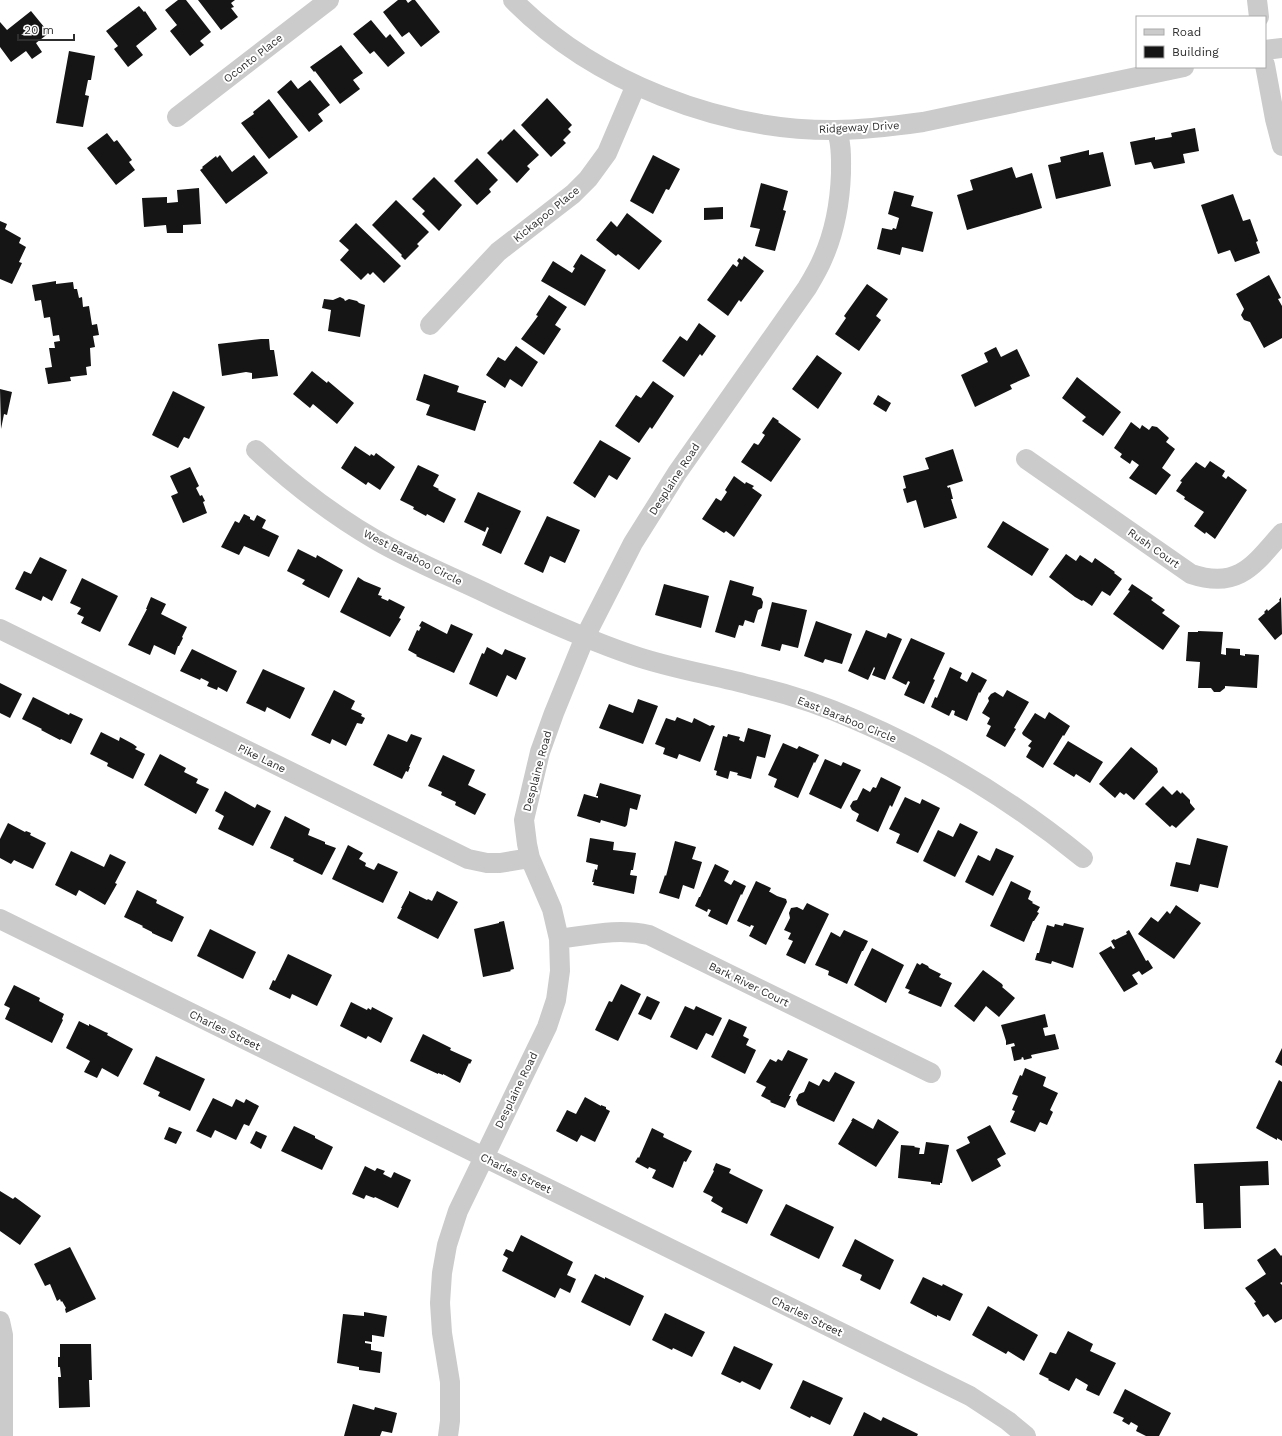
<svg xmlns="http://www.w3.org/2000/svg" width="1282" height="1436" font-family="'Work Sans',sans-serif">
  <rect width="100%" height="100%" fill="#fff"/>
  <path fill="#151515" d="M178,0H186L211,32L200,41L204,45L190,56L170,31L177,25L165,10Z
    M198,0H235L231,3L234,7L231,8L238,17L221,30Z
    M398,0H406L408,3L412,0H415L440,32L421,47L409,32L402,37L383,12Z
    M139,6L144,12L145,11L157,29L136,46L143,55L128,67L114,49L118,46L106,31Z
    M31,11L49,33L36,43L42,52L32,59L26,51L11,62L0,47V22L7,30Z
    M371,20L386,38L390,34L405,53L388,67L374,51L370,54L353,34Z
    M341,45L363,73L353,80L360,89L340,104L315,71L314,72L310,67Z
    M69,51L95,56L91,80H88L85,95L89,96L83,127L56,123Z
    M291,80L298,89L310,80L330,105L318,114L323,121L309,132L277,92Z
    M547,98L572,125L568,129L571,132L563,140L566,143L551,157L521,125Z
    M269,99L298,137L269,159L241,123L254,114L253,112Z
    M1195,128L1199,151L1183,154L1185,163L1154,169L1151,162L1135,165L1130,142L1155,137V140L1172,137L1171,133Z
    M514,129L539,155L527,166L530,169L517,183L487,153L501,139L502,141Z
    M107,133L114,142L117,140L132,160L129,162L135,170L116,185L87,148Z
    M1089,150V155L1103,152L1111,186L1056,199L1048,165L1061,162L1060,157Z
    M220,155L232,172L254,155L268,173L226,204L200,170L203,168L202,167L216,156L217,158Z
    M653,155L680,169L669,190L666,189L653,214L630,201Z
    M477,158L498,180L489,189L491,192L477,205L454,181Z
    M1012,167L1016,178L1032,173L1042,208L967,230L957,195L973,190L970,180Z
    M434,177L462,205L439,231L422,214L425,211L412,199Z
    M761,183L788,191L783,210L786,211L775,251L755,246L760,229L750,227Z
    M199,188L201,224L183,225V233H167L166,225L144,227L142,198L167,197V203L178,202L177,190Z
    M894,191L914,196L911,206L933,212L923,252L902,247L900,255L877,249L882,228L892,230L893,228L896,229L899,218L888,214Z
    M1233,194L1243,221L1250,219L1258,241L1256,242L1260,253L1235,262L1230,250L1218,254L1201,205Z
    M396,200L429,232L417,244L419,246L405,260L401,256L402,255L372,225Z
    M723,207V219L704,220V208Z
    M627,213L662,241L639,270L618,254L616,256L596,240L611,221L617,227Z
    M0,221L7,224L5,229L21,238L19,243L26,247L19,262L22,263L12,284L0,279Z
    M356,223L401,266L384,283L373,272L370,275L368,273L361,280L340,260L349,250L339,241Z
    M581,254L606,270L585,306L541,281L553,261L572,273L575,268L573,267Z
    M744,256L764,271L741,302L739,300L728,316L707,300L733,264L737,267L739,263L737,261L739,258L742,260Z
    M1269,275L1281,298L1278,299L1282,306V338L1264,348L1250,322L1244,320L1241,315L1244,309L1236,294Z
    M56,281V284L73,282L74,289H77L79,298L82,297L83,307L89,306L92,325L97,324L99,335L93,336L95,347L90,348L91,366L86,367L87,375L70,377L71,381L48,384L45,368L52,367L49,348H55L54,342L60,341L59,335L53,336L50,317L44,318L41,300L35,301L32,285Z
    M867,284L888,299L876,316L881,320L859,351L835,334L846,318L844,316Z
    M549,295L567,307L555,325L561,329L544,355L521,339L538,316L536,315Z
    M340,297L344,299L345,301L349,299L357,301L359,303L365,305L360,337L328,331L331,310L322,308L324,299L333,300Z
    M699,323L716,336L702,356L700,354L684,377L662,361L680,336L687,341Z
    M261,339H269L270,350H274L278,376L252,379V373L246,372L222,376L218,344Z
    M516,346L538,362L522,387L510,379L505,388L486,375L498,357L505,361Z
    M996,347L1001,357L1017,349L1030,376L1010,385L1012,389L975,407L961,375L988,362L984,353Z
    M817,355L842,373L818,409L792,389Z
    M312,371L327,383L328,381L354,403L337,424L313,404L310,408L293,394Z
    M424,374L459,386L457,392L486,401V403H484L475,431L426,415L430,405L416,400Z
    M1077,377L1121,412L1103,436L1082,421L1086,417L1062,398Z
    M653,381L674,396L652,429L650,427L639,443L615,426L636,395L641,398Z
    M0,389L12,392L7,415L4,414L1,429Z
    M173,391L205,407L189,439L184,437L178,448L152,435Z
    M878,395L891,403L886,412L873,404Z
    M773,417L779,421L778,422L801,439L771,482L741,462L754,443L758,445L759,444L765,435L762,433Z
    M1131,422L1140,429L1142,425L1149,430L1152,426L1157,427L1169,438L1166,442L1175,449L1162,468L1171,475L1156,495L1129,478L1139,465L1132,460L1130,464L1120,457L1122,454L1114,448Z
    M600,440L631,458L617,480L609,475L595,498L573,483Z
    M355,446L370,456L371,454L374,456L376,453L395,467L380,490L368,482L366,485L341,468Z
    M953,449L963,481L947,486L948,488L950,487L953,499H951L957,518L924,528L916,500L907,503L903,489L906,488L903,476L929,469L925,458Z
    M1210,461L1225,471L1222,476L1226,479L1228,476L1247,490L1215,539L1206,532L1205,534L1194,526L1204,512L1184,499L1185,497L1176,491L1182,482L1180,481L1196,462L1205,468Z
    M418,465L439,475L433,486L439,489L438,490L456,499L444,523L427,514L426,516L413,509L414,507L400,500Z
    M190,467L199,486L196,488L200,496L202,495L205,501L203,502L207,513L183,523L171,496L178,493L170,476Z
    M734,476L745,484L746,482L754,486L752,488L762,495L734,537L726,531L724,533L702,519L716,498L721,501L727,492L725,490Z
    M478,492L521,511L501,554L482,545L489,528L487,527L485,532L464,522Z
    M244,514L250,517V519L254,521L257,515L266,520L262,528L279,536L269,557L244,546L239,555L221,547L235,521L239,523Z
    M547,516L580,530L565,563L550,556L543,573L524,564Z
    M1003,521L1049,549L1032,576L987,547Z
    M298,549L316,558L317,555L343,570L329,598L302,584L305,580L287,571Z
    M1066,554L1076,561L1080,555L1092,563L1095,558L1115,572L1114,573L1122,579L1110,596L1102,591L1092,606L1083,600L1082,601L1075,597L1049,577Z
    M40,557L67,570L52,601L43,596L41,601L15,589L24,571L31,574Z
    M358,577L364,581L381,588L378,595L382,596L381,598L388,601L389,599L405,607L399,618L401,619L390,637L340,612Z
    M82,578L118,596L100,632L81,623L84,617L77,614L81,608L70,603Z
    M730,580L754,587L752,595L761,598L763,602L762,608L758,610L754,623L745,620L743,626L739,625L735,638L715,632Z
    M664,584L709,596L701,628L655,615Z
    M1132,584L1153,598L1151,600L1165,610L1162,613L1180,626L1163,650L1113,614L1130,591L1128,590Z
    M151,597L166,604L161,614L187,627L182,637L183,638L179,646H178L175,655L154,645L150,655L128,645L147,609H146Z
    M1281,597L1282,634L1275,640L1258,619L1265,613L1264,612L1267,609L1268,611L1280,601L1279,600Z
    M772,602L807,610L798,648L782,644L780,651L761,646Z
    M422,621L447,634L451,624L473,634L454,673L416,656L417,655L408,650L417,630L419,631L421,627L419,626Z
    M816,621L852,634L842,664L825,659L823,663L804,656Z
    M866,630L886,638L888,633L902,639L885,680L872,675L875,668L874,667L868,680L848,671Z
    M1198,631L1223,632L1221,654L1226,655V648L1240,649V655L1245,656V654L1259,655L1257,688L1225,686V688L1220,692H1214L1211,688H1198L1200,662L1186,661L1188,632H1198Z
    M911,638L945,653L933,679L935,680L924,704L904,695L910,682L908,681L906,685L892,678Z
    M487,647L502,655L505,649L526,658L516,680L507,675L497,697L469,684L482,653L484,654Z
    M192,649L237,671L227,692L218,687L217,690L207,686L209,682L201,678L200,680L180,671Z
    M950,667L962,673L960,678L967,682L972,672L987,680L980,693L979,692L967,721L954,715L955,711L952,710L949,716L931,707L935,697L937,698Z
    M263,669L305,688L290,719L267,707L265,712L246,703Z
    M0,683L22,694L10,718L0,713Z
    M334,690L355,701L351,709L362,714L361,716L365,718L362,724L357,723L346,746L332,739L330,744L311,735Z
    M1007,690L1029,702L1014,728L1016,729L1005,747L986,736L991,726L987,724L990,718L982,713L989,701L988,698L991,694L995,692L1003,697Z
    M33,697L69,715L70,713L83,719L71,744L61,739L60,740L41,730L42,729L22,719Z
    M638,699L658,706L643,744L599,728L609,704L633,713Z
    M1049,712L1070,726L1064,736L1063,735L1043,768L1026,757L1031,748L1028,746L1032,741L1023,735L1022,733L1035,713L1045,719Z
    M677,717L692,723L694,718L710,726L712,725L715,726L700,762L679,754L677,759L663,754L665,748L655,744L666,718L675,721Z
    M748,728L771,735L765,758L757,756L751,779L737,775L738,773L730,771L728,779L716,775L717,771L714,770L723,736L727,737L728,734L740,737L739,740L744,742Z
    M101,732L119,741L120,737L133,744L137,747L135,749L145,754L133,779L107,766L108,763L90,754Z
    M388,734L407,742L411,734L422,738L409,767H410L408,772L406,771L402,779L373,765Z
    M1068,741L1103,762L1090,783L1076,774L1074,777L1053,764Z
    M783,743L797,749L799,746L819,755L815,763L814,762L798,798L774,787L777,779L768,775Z
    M1131,747L1157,768L1158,772L1134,800L1126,793L1124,795L1120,792L1115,798L1099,784Z
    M160,754L186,768L184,772L198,779L196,783L209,789L196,814L144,785Z
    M443,755L475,770L468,785L486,794L475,815L455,805L456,802L441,795L442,792L428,786Z
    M825,759L841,766L843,762L861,770L841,809L809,794Z
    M881,777L901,787L892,807L890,805L878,832L856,821L859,814L852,810L850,806L853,801L857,800L863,788L870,792L873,787L876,788Z
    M600,783L641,795L637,810L630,808L627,825L625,827L601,820L600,823L577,816L584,794L598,798V796H596Z
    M1163,786L1172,795L1177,790L1181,794L1182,792L1190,800V803L1195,809L1176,828L1172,825L1170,827L1145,804Z
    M225,791L255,808L257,804L271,811L253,846L218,829L224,816L215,811Z
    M905,797L920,804L922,799L940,808L918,853L896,843L900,834L889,829Z
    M285,816L310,829L308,835L325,842V844L336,848L322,875L293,861L294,859L270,848Z
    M8,823L25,832L26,831L31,833L30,835L46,843L33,869L14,860L11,864L0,858V839Z
    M960,823L978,832L955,877L923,861L938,830L953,837Z
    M590,838L614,842L613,850L636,853L633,870H631L630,875L637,876L634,894L593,885L594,882H592L595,869L597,870L598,865L586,862Z
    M1197,838L1228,846L1218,888L1200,884L1198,892L1170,886L1176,862L1190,865Z
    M675,841L696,847L692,859L702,862L694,889L683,885L679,899L659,893L665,875L666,876Z
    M348,845L363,853L359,859L366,863L365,866L374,870L378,863L398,872L383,903L332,879Z
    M996,848L1014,856L993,896L965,882L978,855L990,861Z
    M71,851L104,867L110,854L126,862L115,883L117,884L105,905L79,890L76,896L55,885Z
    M715,864L729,871L724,881L731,885L734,880L746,886L742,895L741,894L727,925L708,916L711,910L708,909L707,912L695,906L699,897H700Z
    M756,881L771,888L769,892H770L777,896L786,899L787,902L766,945L749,936L754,926L751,925L750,927L737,921Z
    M1011,881L1031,891L1028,899L1033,902L1032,903L1040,907L1037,912L1039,913L1034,921H1033L1024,942L990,926Z
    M137,890L157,900L156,903L184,917L172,942L152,933V932L142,927L143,926L124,917Z
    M409,891L427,900L428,899L432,901L437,891L458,902L438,939L397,918L402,908H401L409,893Z
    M807,903L829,914L805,964L786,955L793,941L788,939L791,933L784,930L790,918L789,913L791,908L797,907L803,910Z
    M1176,905L1201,923L1174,959L1138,934L1151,917L1158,922L1167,911L1170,914Z
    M504,921L514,969L510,970L511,971L483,977L474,929L499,923V922Z
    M1064,923L1084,928L1073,968L1052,961L1051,964L1035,960L1037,953H1039L1047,925L1054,927L1055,924L1063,926Z
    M210,929L256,952L243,979L197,956Z
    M844,930L868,941L863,951H862L847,984L828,975L829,971L815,965L831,932L840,937Z
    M1129,930L1146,961L1148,960L1153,968L1142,975L1139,971L1132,975L1138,984L1124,992L1099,953L1111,946L1113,949L1115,948L1111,941L1114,939L1115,940L1127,934L1126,932Z
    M872,948L904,965L886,1003L854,985Z
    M288,954L332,975L317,1006L292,994L290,999L269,989L273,980L275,981Z
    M917,963L920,965L922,963L928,966L929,968L941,974L939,977L952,983L941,1007L908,993L910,990L905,988Z
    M983,970L1002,984L1003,986L1002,987L1015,998L999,1017L986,1006L974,1022L954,1006Z
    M621,984L641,994L618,1041L595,1030L609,1001L612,1002Z
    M14,985L40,998L39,1001L64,1014L62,1019L63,1020L52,1043L5,1019L10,1008L4,1005Z
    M647,996L660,1002L651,1020L638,1014Z
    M351,1002L367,1010L368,1008L371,1010L372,1007L393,1018L381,1043L368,1036L366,1039L340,1026Z
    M685,1006L694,1010L696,1006L722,1018L713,1036L706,1033L697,1050L670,1037Z
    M1045,1014L1048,1027L1043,1028L1045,1036L1055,1034L1059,1049L1031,1055L1032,1058L1024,1060L1023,1057L1021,1058L1022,1059L1014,1061L1011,1047L1015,1046L1014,1043L1006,1045V1041L1001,1025Z
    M729,1019L747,1027L743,1036L749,1039L746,1045L756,1050L745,1074L711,1057Z
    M79,1021L89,1026V1024L105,1032L108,1033L107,1035L133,1049L118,1077L102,1068L97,1078L84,1072L90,1061L66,1048Z
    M423,1034L451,1048L450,1050L472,1060L470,1064L469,1063L460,1083L443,1074V1075L438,1073V1074L410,1061Z
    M1282,1048V1066L1275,1062Z
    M788,1050L808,1059L789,1096H791L785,1108L770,1102L771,1101L761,1096L766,1087L756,1082L770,1059L776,1062L778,1059L782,1061Z
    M156,1056L205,1079L190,1111L158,1096L160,1092L143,1084Z
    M1025,1068L1046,1077L1043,1086L1058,1093L1050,1110L1053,1112L1047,1125L1040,1122L1035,1132L1010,1122L1015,1111L1012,1110L1018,1096L1012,1094L1020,1075L1022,1076Z
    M835,1072L855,1082L834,1122L798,1105L796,1100L799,1094L804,1092L809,1081L819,1086L823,1079L829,1082Z
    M1279,1080L1282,1082V1141L1277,1138V1140L1256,1128Z
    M585,1097L601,1106V1105L606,1107V1109L610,1111L595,1142L581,1135L577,1142L556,1131L567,1110L576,1114Z
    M213,1098L232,1107L236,1099L244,1103L246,1099L259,1106L249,1126L244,1124L236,1140L215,1130L211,1138L196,1131Z
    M853,1118L873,1129L878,1119L899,1132L876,1167L838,1144L852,1121H851Z
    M990,1125L1006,1154L997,1159L1001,1166L972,1182L956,1150L970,1143L967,1137Z
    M294,1126L315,1136V1138L333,1147L322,1170L281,1151Z
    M169,1127L182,1132L176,1144L164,1139Z
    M652,1128L664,1134L663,1137L692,1151L686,1162L684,1161L673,1188L652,1178L656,1170L649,1167L648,1169L635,1162L638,1157L639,1158Z
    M256,1131L267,1136L261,1149L250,1143Z
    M926,1142L949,1145L942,1183H940V1185L931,1184V1182L898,1178L901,1145L915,1146L914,1147L920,1148L919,1154H924Z
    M1268,1161L1269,1185L1240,1186L1241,1228L1204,1229L1203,1203H1196L1194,1164Z
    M716,1163L731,1169L729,1173L763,1190L747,1224L721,1212L723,1208L711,1201L713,1197L703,1192L714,1171L713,1170Z
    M365,1166L375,1171L377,1168L385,1171L383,1174L391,1178L394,1172L411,1180L398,1208L375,1197L374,1198L366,1195L364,1199L352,1194Z
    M0,1191L13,1199L15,1197L41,1216L20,1245L0,1231Z
    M786,1204L834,1227L819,1259L770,1235Z
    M521,1235L573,1262L567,1275L576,1279L570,1293L560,1288L555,1298L502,1271L508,1258L503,1255L506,1249L513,1252Z
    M855,1239L894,1260L880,1290L860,1280L862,1275L842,1266Z
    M70,1247L96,1299L66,1313L65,1309L66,1308L62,1301L61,1302L60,1299L57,1301L50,1284L45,1286L34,1264Z
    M1275,1248L1281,1256L1282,1255V1282L1280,1283L1282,1285V1319L1275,1323L1268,1314L1263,1317L1254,1303L1256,1302L1245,1288L1266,1274L1257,1260Z
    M595,1274L605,1279V1277L644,1296L630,1326L581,1302Z
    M923,1277L942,1286L943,1284L963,1294L950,1321L937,1315V1317L910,1303Z
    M988,1306L1038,1335L1024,1361L1008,1351L1006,1354L972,1335Z
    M364,1312L387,1316L384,1337L372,1335V1342L365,1341V1343L371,1344V1350L382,1352L380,1373L359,1370V1367L337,1363L343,1314L364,1316Z
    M665,1313L705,1332L692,1357L673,1348L672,1350L652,1340Z
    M1068,1331L1093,1344L1090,1351L1116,1363L1099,1396L1086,1390L1088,1385L1076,1378L1069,1391L1048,1380L1049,1379L1039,1374L1050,1352L1056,1354Z
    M60,1344H91L92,1380H89L90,1407L59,1408L58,1377H61L60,1367H58V1357H60Z
    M734,1346L773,1364L760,1390L742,1381L740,1383L721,1374Z
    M803,1380L843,1398L830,1425L811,1416L810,1418L790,1408Z
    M1125,1389L1171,1413L1159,1436H1146L1136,1431L1138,1426L1131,1422L1129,1425L1122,1421L1124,1418L1113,1413Z
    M353,1404L374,1410L375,1407L397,1413L392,1433L382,1431L380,1436H344Z
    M864,1412L881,1421L883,1417L918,1434L917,1436H853Z"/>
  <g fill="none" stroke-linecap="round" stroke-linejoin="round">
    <path stroke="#cbcbcb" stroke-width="20" d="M513,0C594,82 721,131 836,130C865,130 894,126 923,122L1184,67
      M1257,0L1259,17
      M1265,50L1282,48
      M1265,65L1275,119L1282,146
      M177,117L329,0
      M430,325L498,252L573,194L588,179L607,153L636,85
      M256,450C294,485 331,514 376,540C414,562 455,578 494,597C539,618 585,639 632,655C672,669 714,675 754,686C789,694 824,706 856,720C940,756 1013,801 1083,858
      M1026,459L1191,574C1238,590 1254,565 1282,533
      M0,629L468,859L487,863H500L530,858
      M0,919L970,1396L1008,1421L1026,1436
      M559,939C590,935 618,928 649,935L931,1073
      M0,1321L3,1335V1436
      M448,1436L450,1421V1382L442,1333L440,1303L442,1273L447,1245L458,1211L547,1027L556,1000L560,971L559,939L552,909L530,858L527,844L524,820L540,752L554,713L585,637L633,543L677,473L807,288C813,278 819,268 823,258C835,231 840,202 841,173C841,159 842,142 836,130"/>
  </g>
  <g text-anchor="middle" stroke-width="4" stroke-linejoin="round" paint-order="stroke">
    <g font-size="11" fill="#2e2e2e" stroke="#fff">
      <text transform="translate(253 58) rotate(-38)" y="4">Oconto Place</text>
      <text transform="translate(859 127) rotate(-3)" y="4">Ridgeway Drive</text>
      <text transform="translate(546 214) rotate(-39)" y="4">Kickapoo Place</text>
      <text transform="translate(674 479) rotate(-57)" y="4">Desplaine Road</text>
      <text transform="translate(1154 548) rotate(35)" y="4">Rush Court</text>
      <text transform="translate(413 557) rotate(27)" y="4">West Baraboo Circle</text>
      <text transform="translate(847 719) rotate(22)" y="4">East Baraboo Circle</text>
      <text transform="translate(262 758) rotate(26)" y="4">Pike Lane</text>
      <text transform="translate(537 771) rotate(-75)" y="4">Desplaine Road</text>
      <text transform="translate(749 984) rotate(26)" y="4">Bark River Court</text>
      <text transform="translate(225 1030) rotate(26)" y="4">Charles Street</text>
      <text transform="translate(516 1090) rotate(-64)" y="4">Desplaine Road</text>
      <text transform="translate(516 1173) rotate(26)" y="4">Charles Street</text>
      <text transform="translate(807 1316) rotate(26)" y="4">Charles Street</text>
    </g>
  </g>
  <rect x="1136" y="16" width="130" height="52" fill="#ffffff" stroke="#ababab"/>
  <rect x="1144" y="29" width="20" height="6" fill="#cbcbcb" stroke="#ababab"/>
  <text x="1172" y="36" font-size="12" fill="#2e2e2e">Road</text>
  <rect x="1144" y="46" width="20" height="12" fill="#151515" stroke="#ababab"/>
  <text x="1172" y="56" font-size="12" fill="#2e2e2e">Building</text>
  <path d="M18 34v6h56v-6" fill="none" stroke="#2e2e2e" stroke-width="2"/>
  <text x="24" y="34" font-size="12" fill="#2e2e2e" stroke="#ffffff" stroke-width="3" paint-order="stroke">20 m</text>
</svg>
